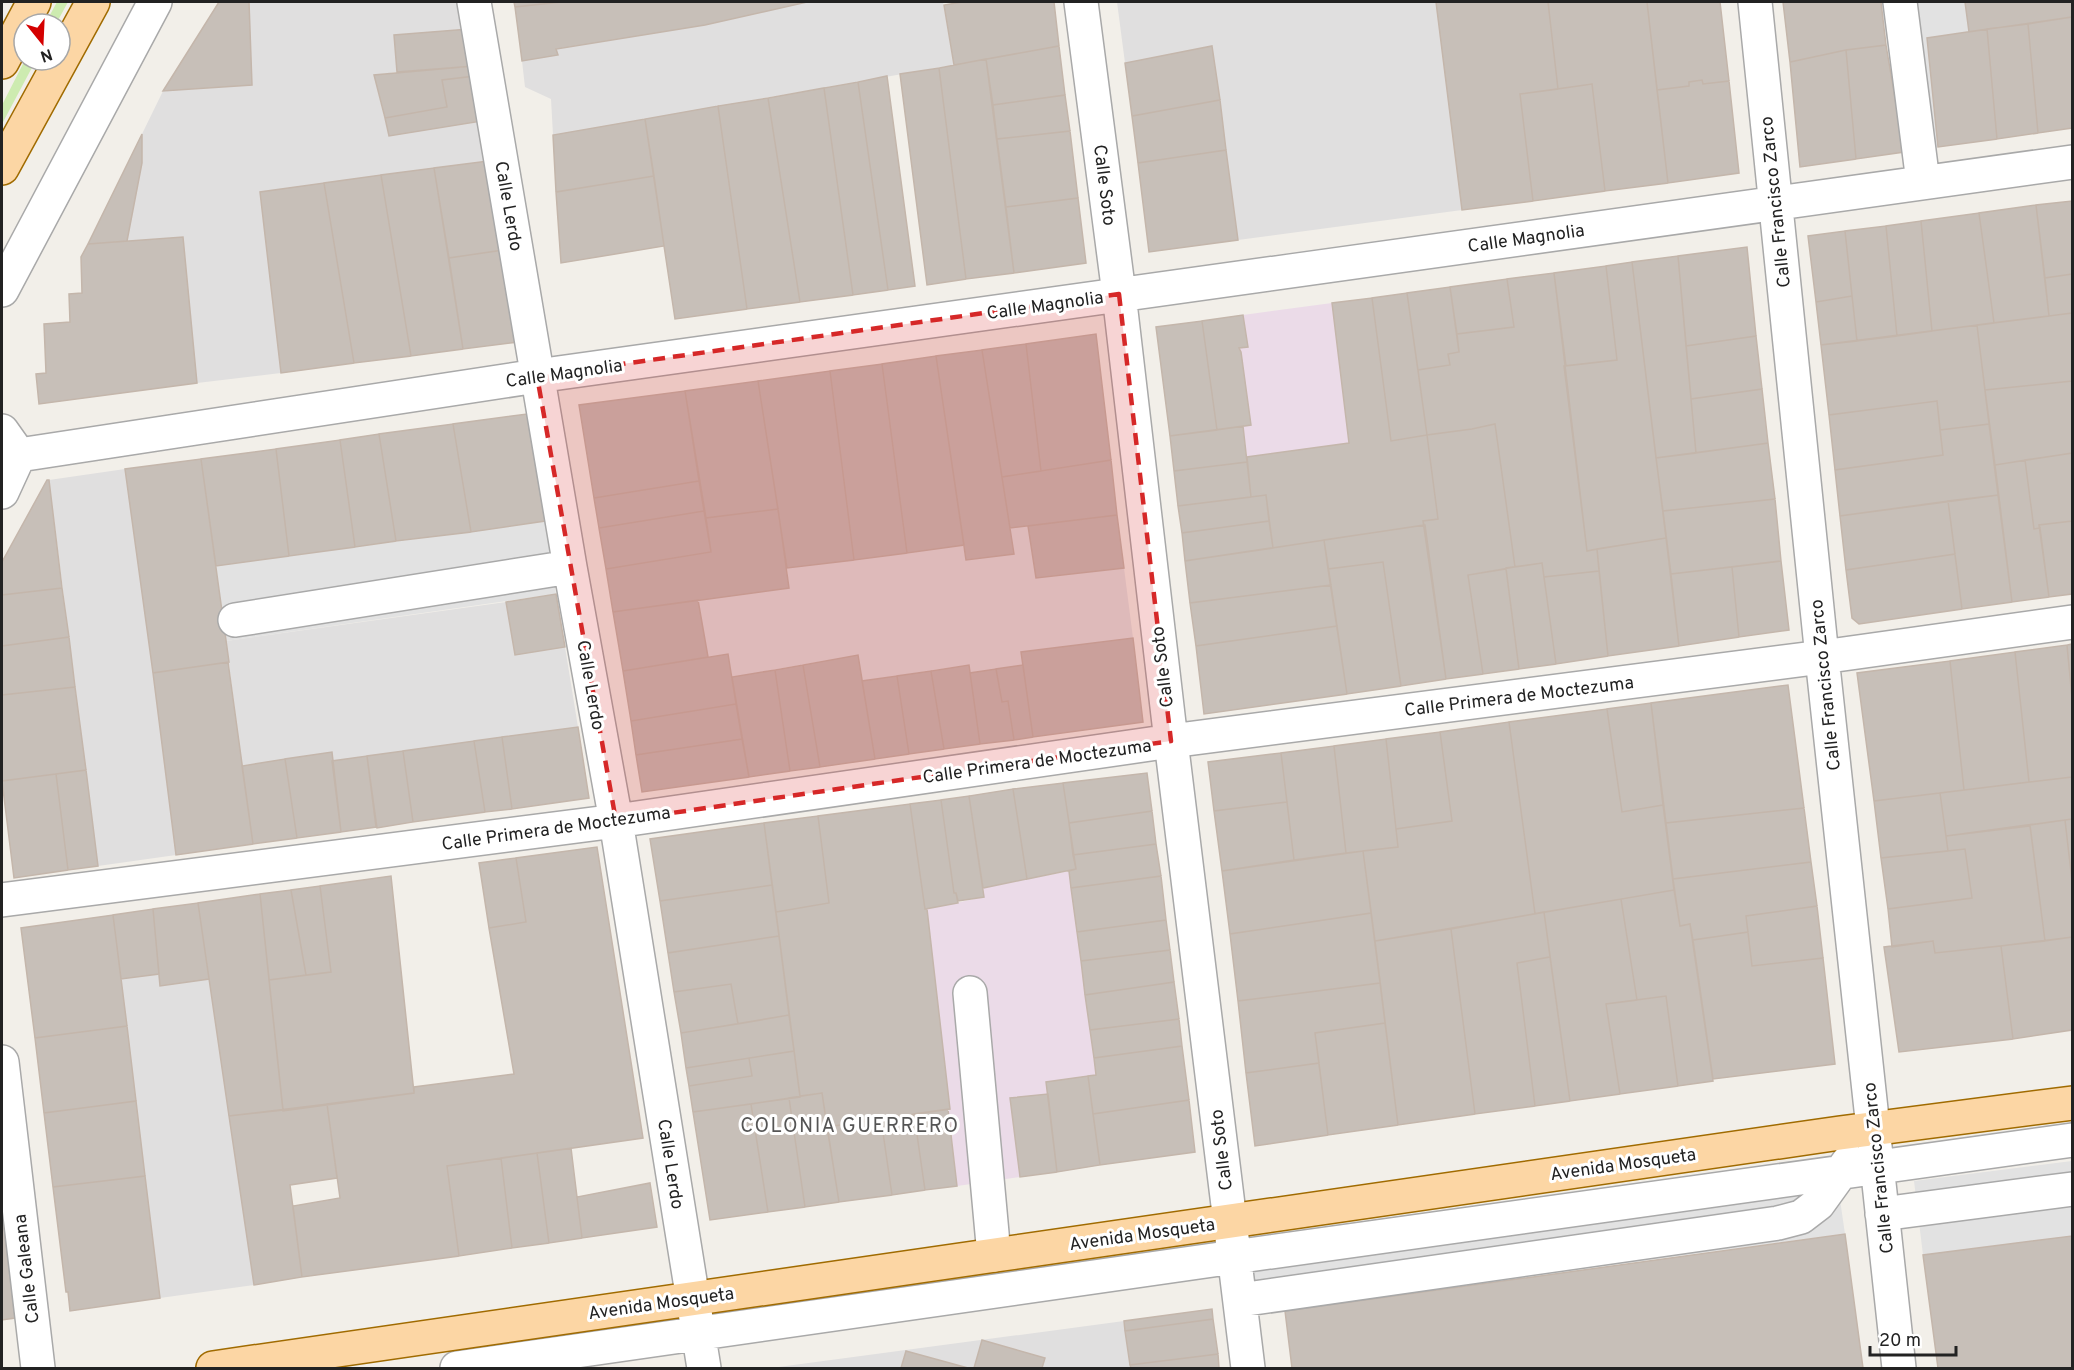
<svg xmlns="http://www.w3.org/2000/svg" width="2074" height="1370" font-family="Overpass,sans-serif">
  <rect width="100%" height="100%" fill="#f2efe9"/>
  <path fill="#e0dfdf" d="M249,2H465L469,29L394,36L397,72L374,75L389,136L482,121L488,161L260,192L281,373L197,383L183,237L127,241L142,163V134L163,91L252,85Z
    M807,2H943L954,65L553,135L551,99L525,87L522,61L557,55L556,49L705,25Z
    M1117,2H1436L1462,210L1238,240L1212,46L1125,63Z
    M125,469L153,673L176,855L98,866L49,480Z
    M1028,526L1037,578L1124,568L1133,638L1021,652L1023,665L970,673L968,665L862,681L858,655L732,677L728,654L708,657L698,600L789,588L787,568L963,545L966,560L1013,554L1010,528Z
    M506,602L515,655L565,647L578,727L332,761L331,752L242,766L226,641Z
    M159,974L160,986L209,979L254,1285L160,1298L121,979Z
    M1124,1321L1131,1368H771Z"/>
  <path fill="#ebdbe8" d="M1332,303L1349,443L1247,457L1243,426L1251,425L1239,348L1248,347L1243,315Z
    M1069,871L1096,1075L1048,1094L1010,1099L1020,1177L957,1186L927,909L984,897L983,888Z"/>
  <path fill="#cdebb0" d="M57,2H68L56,24H45Z
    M25,60H36L2,124V105Z"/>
  <path fill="#e2e2e2" d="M1881,2H1965L1969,32L1927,39L1938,147L1904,152Z
    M545,521L556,594L226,641L216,566Z
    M2072,1161V1236L1923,1255L1914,1181Z
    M1838,1186L1845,1234L1248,1313L1242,1265Z"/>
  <path fill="#c7bfb8" stroke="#c4b6ab" stroke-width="1.5" d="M219,2H249L252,85L163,91Z
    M514,2H561L515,7Z
    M561,2H807L705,25L556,49L558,55L522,61L515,7Z
    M962,2H1054L1059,46L954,65L944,5Z
    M1436,2H1548L1558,89L1520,94L1533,201L1462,210Z
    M1548,2H1647L1668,183L1605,191L1592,84L1558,89Z
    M1647,2H1720L1729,81L1703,84L1702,80L1689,82V86L1657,90Z
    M1783,2H1881L1886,45L1846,50L1790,62Z
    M1965,2H2072V17L1969,32Z
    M2072,17V128L2038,133L2028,24Z
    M2028,24L2038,133L1997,139L1987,29Z
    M469,29L474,66L397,72L394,35Z
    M1987,29L1997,139L1938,147L1927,38Z
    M1886,45L1904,152L1856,159L1846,50Z
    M1059,46L1065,95L993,105L986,59Z
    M1212,46L1220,100L1132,116L1125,63Z
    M1846,50L1856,159L1800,167L1790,62Z
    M986,59L1014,273L966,279L939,68Z
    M474,66L475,76L442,80L447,107L385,118L374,75Z
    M939,68L966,279L927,285L900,74Z
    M475,76L482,121L389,136L385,118L447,107L442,80Z
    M887,76L915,286L888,290L858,82Z
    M1702,80L1703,84L1729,81L1739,173L1668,183L1657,90L1689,86V82Z
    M858,82L888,290L853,295L824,88Z
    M1592,84L1605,191L1533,201L1520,94Z
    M824,88L853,295L800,302L768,98Z
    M1065,95L1070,131L997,139L993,105Z
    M768,98L800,302L747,309L718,106Z
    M1220,100L1226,150L1138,163L1132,116Z
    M718,106L747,309L675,319L645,119Z
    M645,119L654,176L556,192L553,135Z
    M1070,131L1078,198L1006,207L997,139Z
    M142,134V163L127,241L88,244Z
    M1226,150L1238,240L1149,252L1138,163Z
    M488,161L503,250L449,258L434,168Z
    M434,168L463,349L411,356L381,175Z
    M381,175L411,356L354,363L324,183Z
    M654,176L664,246L561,263L556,192Z
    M324,183L354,363L281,373L260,192Z
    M1078,198L1086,263L1014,273L1006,207Z
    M2072,201V274L2045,278L2036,205Z
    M2036,205L2049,316L1994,323L1979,213Z
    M1979,213L1994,323L1932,331L1921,221Z
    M1921,221L1932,331L1897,336L1886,226Z
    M1886,226L1897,336L1857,341L1845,231Z
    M1845,231L1852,296L1816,302L1808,236Z
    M183,237L197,383L39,404L36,374L46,373L44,324L70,322L69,294L82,293L81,257L88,244Z
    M1747,247L1756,336L1686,346L1678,256Z
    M503,250L518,342L463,349L449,258Z
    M1678,256L1696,453L1656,458L1632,262Z
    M1632,262L1666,538L1587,551L1564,366L1617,360L1606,266Z
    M1606,266L1617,360L1566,366L1554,273Z
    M1554,273L1587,551L1597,549L1599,571L1544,577L1542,563L1515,567L1495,424L1472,429L1427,435L1418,370L1450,365L1448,354L1459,352L1457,334L1514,327L1507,279Z
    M2072,274V313L2049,316L2045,278Z
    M1507,279L1514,327L1457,334L1450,287Z
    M1450,287L1459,352L1448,354L1450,365L1418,370L1407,293Z
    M1407,293L1427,435L1391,441L1372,298Z
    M1852,296L1857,341L1821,345L1816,302Z
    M1372,298L1391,441L1427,435L1438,519L1423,521L1424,525L1273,548L1266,495L1251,497L1247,457L1349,443L1332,303Z
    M2072,313V381L1985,390L1977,325Z
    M1243,315L1248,347L1239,348L1241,352L1251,425L1217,430L1202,321Z
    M1202,321L1217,430L1170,436L1156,327Z
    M1977,325L1989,424L1940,430L1937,401L1829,415L1821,345Z
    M1096,334L1111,460L1041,471L1026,344Z
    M1756,336L1762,389L1691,399L1686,346Z
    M1026,344L1041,471L1002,477L982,350Z
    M982,350L1014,554L966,560L936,356Z
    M936,356L964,545L907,553L882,364Z
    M882,364L907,553L854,560L830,371Z
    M830,371L854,560L787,568L758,381Z
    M758,381L778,509L706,518L685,391Z
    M2072,381V453L1995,465L1985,390Z
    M1762,389L1768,443L1696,453L1691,399Z
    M685,391L699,481L594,498L579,405Z
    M1937,401L1943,455L1835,470L1829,415Z
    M527,414L545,521L471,532L453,424Z
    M453,424L471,532L396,541L379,434Z
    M1495,424L1515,567L1468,575L1483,674L1446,679L1423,521L1438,519L1427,435L1472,429Z
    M1989,424L1998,495L1840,516L1835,470L1943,455L1940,430Z
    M1243,426L1247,462L1174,471L1170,436Z
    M379,434L396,541L355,547L340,440Z
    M340,440L355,547L289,556L276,449Z
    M1768,443L1775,499L1663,511L1656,458Z
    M276,449L289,556L216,566L201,459Z
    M2072,453V521L2039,525L2040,528L2034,529L2025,460Z
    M201,459L229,662L153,673L125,469Z
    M1111,460L1117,515L1010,528L1002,477Z
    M2025,460L2034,529L2040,528L2049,597L2012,602L1995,465Z
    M1247,462L1251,497L1178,506L1174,471Z
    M47,480H49L62,588L2,595V562Z
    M699,481L704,511L599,528L594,498Z
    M1266,495L1269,521L1182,533L1178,506Z
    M1998,495L2012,602L1962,609L1948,501Z
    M1775,499L1781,561L1671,574L1663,511Z
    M1948,501L1955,554L1846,570L1840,516Z
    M778,509L789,588L613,612L606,569L711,552L706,518Z
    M704,511L711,552L606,569L599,528Z
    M1117,515L1124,568L1036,578L1028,526Z
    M1269,521L1273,548L1185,561L1182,533Z
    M2072,521V594L2049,597L2039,525Z
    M1425,525L1446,679L1401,686L1383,562L1328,569L1324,540Z
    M1666,538L1679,646L1608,656L1597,549Z
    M1324,540L1331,585L1190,603L1185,561Z
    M1955,554L1962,609L1859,624L1852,618L1846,570Z
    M1781,561L1789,630L1739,637L1732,567Z
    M1383,562L1401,686L1347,694L1328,569Z
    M1542,563L1556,664L1519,669L1506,568Z
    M1732,567L1739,637L1679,646L1671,574Z
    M1506,569L1519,669L1483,674L1468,575Z
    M1599,571L1608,656L1556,664L1544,577Z
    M1331,585L1337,626L1196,646L1190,603Z
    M62,588L69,637L2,646V595Z
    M556,594L565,647L515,655L506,602Z
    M698,600L708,657L623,671L613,612Z
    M1337,626L1347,694L1204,714L1196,646Z
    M69,637L75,687L2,695V646Z
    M1133,638L1143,722L1033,737L1021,652Z
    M2072,644V698L2067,645Z
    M2067,645L2072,698V777L2029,782L2015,652Z
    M2015,652L2029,782L1964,790L1950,661Z
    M728,654L736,704L631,721L623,671Z
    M858,655L875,759L820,767L803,665Z
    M1950,661L1964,790L1874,801L1857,673Z
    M228,662L253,844L176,855L153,673Z
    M803,665L820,767L790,771L775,670Z
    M969,665L980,744L944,749L931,671Z
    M1023,665L1033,737L1014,740L1008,701L1002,702L996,669Z
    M996,669L1002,702L1008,701L1014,740L980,744L970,673Z
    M775,670L790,771L749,777L732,677Z
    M931,671L944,749L909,754L897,676Z
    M897,676L909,754L875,759L862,681Z
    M1788,685L1804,808L1666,823L1651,703Z
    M75,687L86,770L2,781V695Z
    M1651,703L1663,805L1622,812L1607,709Z
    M736,704L742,739L636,755L631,721Z
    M1607,709L1622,812L1663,805L1674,890L1535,914L1509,722Z
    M1509,722L1535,914L1375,941L1363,851L1398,847L1396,829L1452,821L1440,732Z
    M578,727L589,798L512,809L502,737Z
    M1440,732L1452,821L1396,829L1386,739Z
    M502,737L512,809L485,812L474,741Z
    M742,739L749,777L642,792L636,755Z
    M1386,739L1398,847L1346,853L1334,746Z
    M474,741L485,812L413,822L403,751Z
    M1334,746L1346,853L1294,860L1281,753Z
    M403,751L413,822L377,828L367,756Z
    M332,752L341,832L297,838L285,759Z
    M1281,753L1287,802L1214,811L1208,762Z
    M367,756L376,827L341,832L332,761Z
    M285,759L297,838L253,844L242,766Z
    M86,770L98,866L68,870L56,774Z
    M1147,773L1152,811L1069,823L1063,783Z
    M56,774L68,870L14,878L2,781Z
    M2072,777V819L1946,836L1940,793Z
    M1063,783L1076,869L1027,879L1013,789Z
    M1013,789L1027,879L983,888L969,796Z
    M1940,793L1948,851L1881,858L1874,801Z
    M969,796L984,897L958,901L956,893H954L941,800Z
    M941,800L954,893H956L958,903L925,909L910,804Z
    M1287,802L1294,860L1222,871L1214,811Z
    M910,804L925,909H927L950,1109L827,1127L822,1093L800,1096L776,912L829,903L818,816Z
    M1804,808L1811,862L1673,879L1666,823Z
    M1152,811L1156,844L1073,855L1069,823Z
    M818,816L829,903L776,912L764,823Z
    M2072,819V881L2065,820Z
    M2065,820L2072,881V937L2045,941L2030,825Z
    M764,823L772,885L660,901L650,839Z
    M2030,826L2045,941L1935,953L1933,941L1892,947L1888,909L1972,898L1965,849L1948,851L1946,836Z
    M1156,844L1161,876L1071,888L1069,871L1076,869L1073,855Z
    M597,847L643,1138L447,1166L459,1256L302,1277L293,1206L340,1198L327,1104L414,1093V1087L514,1074L489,928L526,922L516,858Z
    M1965,849L1972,898L1888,909L1881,858Z
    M1363,851L1371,913L1230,934L1222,871Z
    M516,858L526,922L489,928L479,863Z
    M1811,862L1817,906L1746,916L1748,932L1693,940L1690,924L1680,926L1673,879Z
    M391,876L414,1093L283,1111L269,980L331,972L320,886Z
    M1161,876L1166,920L1077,932L1071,888Z
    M772,885L779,936L668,953L660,901Z
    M320,886L331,972L306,975L291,890Z
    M291,890L306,975L269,980L260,894Z
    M1674,890L1680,926L1690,924L1713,1081L1678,1086L1666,996L1637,1000L1621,899Z
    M260,894L283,1110L229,1116L198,903Z
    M1621,899L1637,1000L1606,1004L1620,1094L1570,1101L1544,912Z
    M198,903L209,979L160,986L153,909Z
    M1817,906L1823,958L1752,966L1746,916Z
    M153,909L159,974L121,979L113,915Z
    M1544,912L1550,957L1517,963L1535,1106L1475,1114L1451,929Z
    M1371,913L1380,983L1238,1001L1230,934Z
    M113,915L127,1026L35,1038L21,928Z
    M1166,920L1170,950L1081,961L1077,932Z
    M1451,929L1475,1114L1398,1125L1375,941Z
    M1748,932L1752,966L1823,958L1835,1064L1713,1079L1693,940Z
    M779,936L789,1015L738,1024L731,984L674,992L668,953Z
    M2072,937V1030L2013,1039L2001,946Z
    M1933,941L1935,953L2001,946L2013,1039L1899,1052L1884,947Z
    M1170,950L1174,982L1085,995L1081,961Z
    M1550,957L1570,1101L1535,1106L1517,963Z
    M1174,982L1179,1019L1090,1030L1085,995Z
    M1380,983L1385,1023L1315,1033L1319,1063L1246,1073L1238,1001Z
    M731,984L738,1024L681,1033L674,992Z
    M1666,996L1678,1086L1620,1094L1606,1004Z
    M789,1015L794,1051L686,1068L681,1033Z
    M1179,1019L1182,1046L1094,1058L1090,1030Z
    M1385,1023L1398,1125L1328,1135L1315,1033Z
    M127,1026L136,1101L44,1113L35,1038Z
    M1182,1046L1189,1100L1093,1114L1088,1076L1096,1075L1094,1058Z
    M794,1051L800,1097L693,1112L689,1086L752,1076L749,1058Z
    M749,1058L752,1076L689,1086L686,1068Z
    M1319,1063L1328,1135L1255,1146L1246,1073Z
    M1088,1076L1100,1165L1057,1172L1046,1082Z
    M822,1093L839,1202L805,1207L789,1098Z
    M1048,1094L1057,1172L1020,1177L1010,1098Z
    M789,1098L805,1207L768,1212L751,1104Z
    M1189,1100L1195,1152L1100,1165L1093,1114Z
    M136,1101L145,1176L53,1187L44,1113Z
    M327,1104L337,1178L290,1185L302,1277L254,1285L229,1116Z
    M751,1104L768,1212L710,1220L693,1112Z
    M948,1109L957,1186L925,1190L914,1114Z
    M914,1114L925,1190L892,1195L881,1119Z
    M881,1119L892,1195L839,1202L827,1127Z
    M571,1148L582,1238L549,1243L537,1153Z
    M537,1153L549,1243L512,1248L501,1158Z
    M501,1158L512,1248L459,1256L447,1166Z
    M145,1176L160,1298L70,1311L68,1292H66L53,1187Z
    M650,1183L657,1227L582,1238L577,1197Z
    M2,1209L15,1318L2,1320Z
    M1845,1234L1863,1368H1292L1285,1311Z
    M2072,1236V1368H1938L1923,1255Z
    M1212,1309L1213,1319L1125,1331L1124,1321Z
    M1213,1319L1218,1354L1130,1365L1125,1331Z
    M982,1340L1045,1358L1042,1368H974Z
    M906,1351L968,1368H901Z
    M1218,1354L1219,1368H1131L1130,1365Z"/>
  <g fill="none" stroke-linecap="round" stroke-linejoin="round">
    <g stroke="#a9a9a9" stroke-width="36">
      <path id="minor" d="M474,2L570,567L616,821L704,1368
        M1081,2L1119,294L1171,741L1248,1368
        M1755,2L1822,657L1899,1368
        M1900,2L1923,182
        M2,290L155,2
        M2,431L19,455
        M19,455L537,376L2072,162
        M2,492L19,455
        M235,620L570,567
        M2,900L616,821L1171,741L1822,657L2072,622
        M970,993L994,1255
        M2,1062L38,1368
        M1882,1214L2072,1189
        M1240,1300L1778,1223L1801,1217L1818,1204L1849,1161
        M457,1368L1234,1257L2072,1140"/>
    </g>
    <g stroke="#a06b00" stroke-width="36">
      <path id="major" d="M2,62L34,2
        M2,168L93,2
        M213,1368L1840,1133L2072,1103"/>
    </g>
    <use href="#minor" stroke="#fff" stroke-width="33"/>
    <use href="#major" stroke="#fcd6a4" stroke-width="33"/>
  </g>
  <path fill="#d62828" fill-opacity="0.2" stroke="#d62828" stroke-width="4.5" stroke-dasharray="12 8" stroke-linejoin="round" d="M1119,294L1171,741L616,821L537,376Z"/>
  <g text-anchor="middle" stroke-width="6" stroke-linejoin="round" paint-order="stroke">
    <g font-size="18" fill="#222" stroke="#fff">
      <text transform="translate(1105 185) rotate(83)" y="6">Calle Soto</text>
      <text transform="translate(1775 202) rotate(-96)" y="6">Calle Francisco Zarco</text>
      <text transform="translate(509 206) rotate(80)" y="6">Calle Lerdo</text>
      <text transform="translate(1526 238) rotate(-8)" y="6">Calle Magnolia</text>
      <text transform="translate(1045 305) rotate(-8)" y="6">Calle Magnolia</text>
      <text transform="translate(564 373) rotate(-8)" y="6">Calle Magnolia</text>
      <text transform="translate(1162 667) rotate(-97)" y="6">Calle Soto</text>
      <text transform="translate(591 685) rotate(80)" y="6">Calle Lerdo</text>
      <text transform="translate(1825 685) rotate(-96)" y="6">Calle Francisco Zarco</text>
      <text transform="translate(1519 696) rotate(-7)" y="6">Calle Primera de Moctezuma</text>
      <text transform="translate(1037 761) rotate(-8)" y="6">Calle Primera de Moctezuma</text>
      <text transform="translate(556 828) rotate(-8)" y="6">Calle Primera de Moctezuma</text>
      <text transform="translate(1221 1150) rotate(-97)" y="6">Calle Soto</text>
      <text transform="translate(671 1164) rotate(81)" y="6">Calle Lerdo</text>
      <text transform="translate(1623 1164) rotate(-8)" y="6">Avenida Mosqueta</text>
      <text transform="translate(1878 1168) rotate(-96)" y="6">Calle Francisco Zarco</text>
      <text transform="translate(1142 1234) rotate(-8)" y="6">Avenida Mosqueta</text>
      <text transform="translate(26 1269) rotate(-97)" y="6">Calle Galeana</text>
      <text transform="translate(661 1303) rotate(-8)" y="6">Avenida Mosqueta</text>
    </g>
    <g font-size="20" letter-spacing="1.5" fill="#555" stroke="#fff">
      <text x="850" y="1132">COLONIA GUERRERO</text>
    </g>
  </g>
  <rect width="2074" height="1370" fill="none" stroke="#222222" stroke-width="6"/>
  <g transform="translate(42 42) rotate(162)"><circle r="28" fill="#ffffff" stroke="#a7a7a7" stroke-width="1.5"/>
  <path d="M0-4.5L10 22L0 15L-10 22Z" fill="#d40000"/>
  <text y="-9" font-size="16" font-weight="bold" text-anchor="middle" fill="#222222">N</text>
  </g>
  <path d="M1870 1346v9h86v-9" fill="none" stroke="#222222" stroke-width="3"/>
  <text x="1879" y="1346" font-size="18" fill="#222222" stroke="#ffffff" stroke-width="4.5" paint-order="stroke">20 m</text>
</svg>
